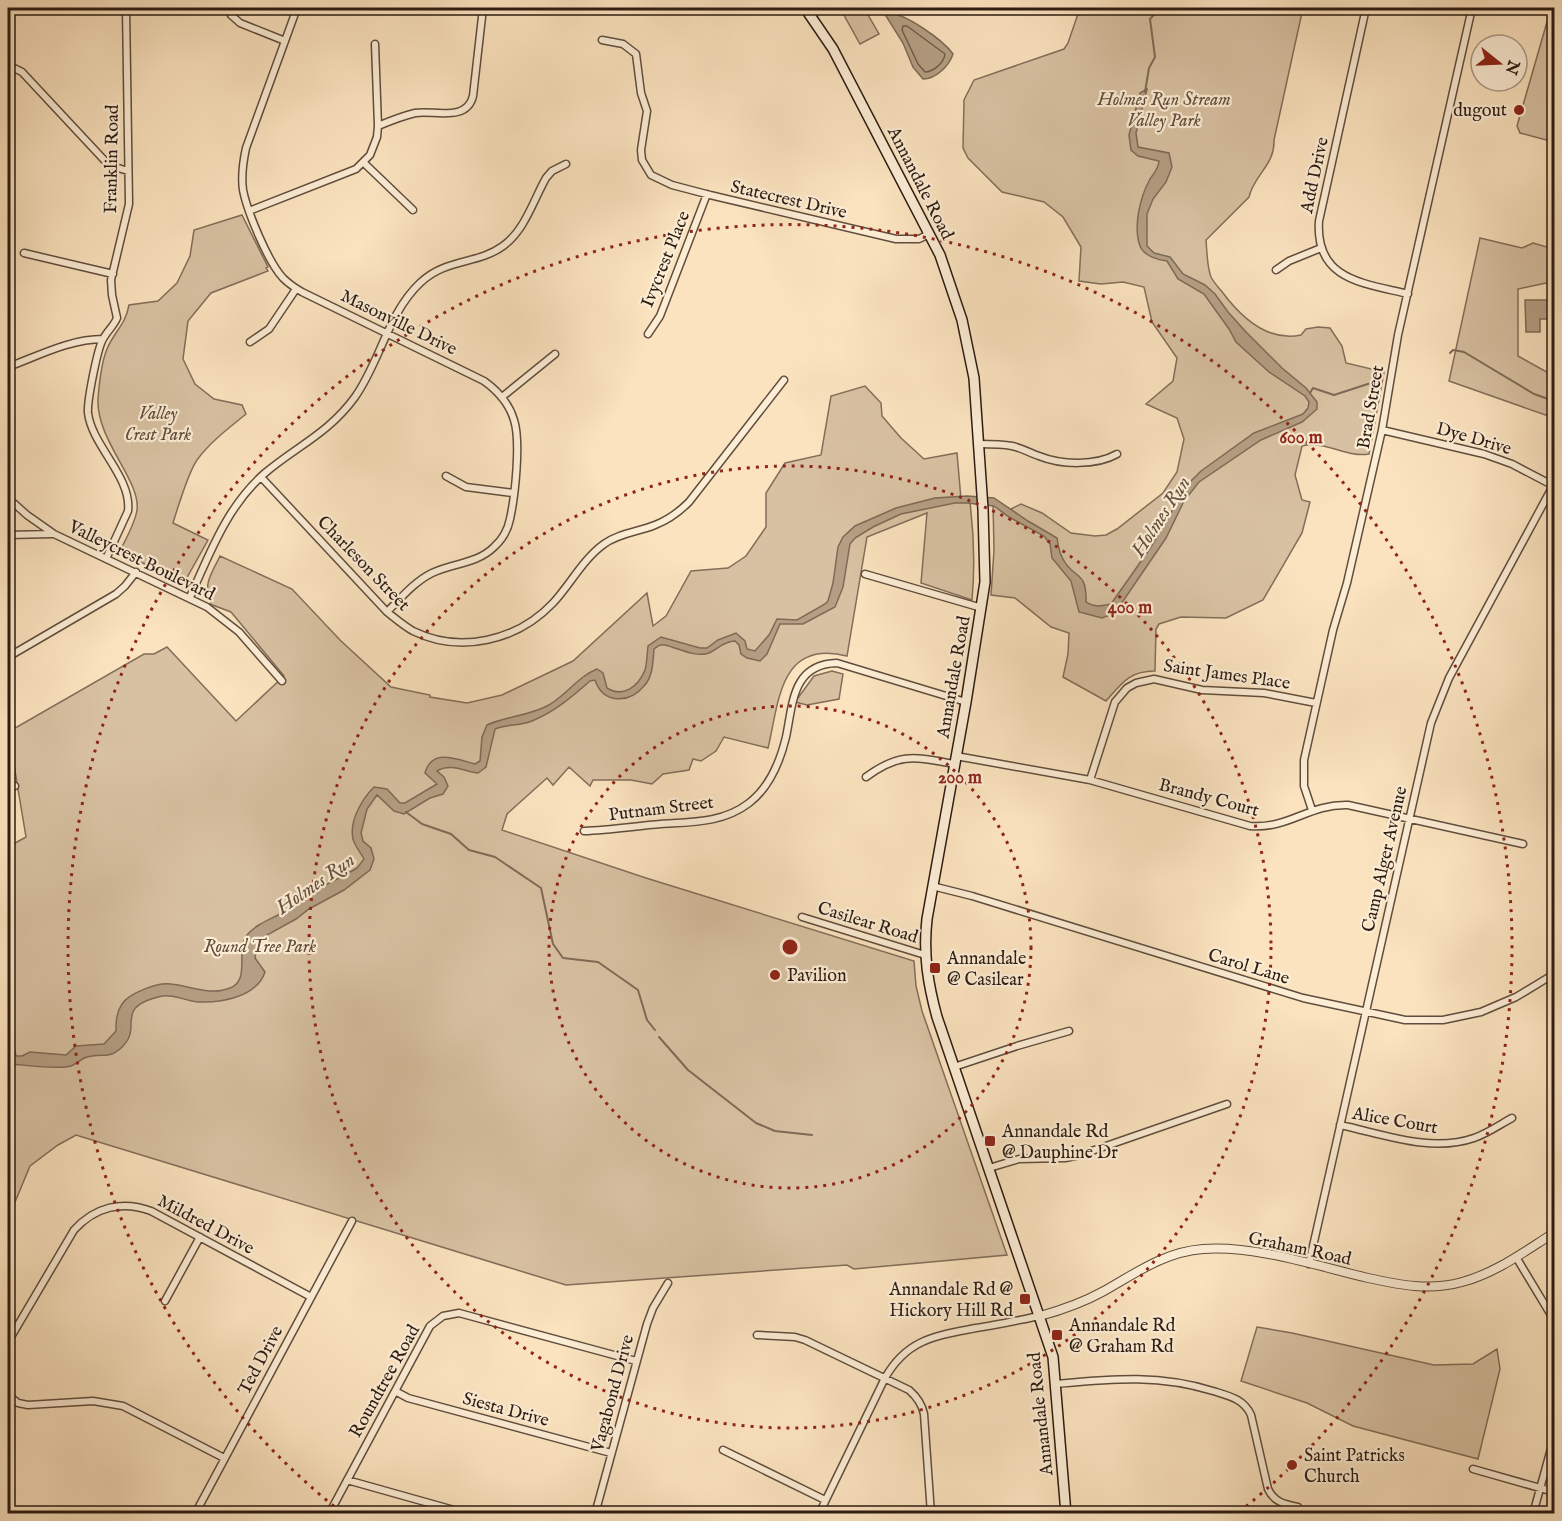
<svg xmlns="http://www.w3.org/2000/svg" width="1562" height="1521" font-family="'IM FELL English',serif">
  <rect width="100%" height="100%" fill="#fbe3bf"/>
  <filter id="stains"><feTurbulence type="fractalNoise" baseFrequency=".00333" numOctaves="4"/><feColorMatrix values="0 0 0 0 .2 0 0 0 0 .09 0 0 0 0 .02 0 0 0 .5 -.17"/></filter>
  <radialGradient id="worn" r=".72"><stop offset=".6" stop-color="#630" stop-opacity="0"/><stop offset="1" stop-color="#630" stop-opacity=".3"/></radialGradient>
  <path fill="#d8c1a2" stroke="#826e5a" stroke-width="1.5" d="M840,8H864L879,34L860,44Z
    M1080,8H1303L1274,140C1275,165 1254,175 1249,197L1206,240C1207,251 1207,267 1211,277C1214,283 1219,288 1223,293C1241,317 1268,342 1301,335L1306,329L1318,327L1330,328L1342,346L1346,363L1384,372L1369,454C1346,458 1326,440 1302,446L1295,475L1302,500L1310,502L1302,533L1263,600L1226,618L1181,617L1159,624L1156,629L1155,671C1129,671 1122,683 1106,701L1063,677L1068,654L1069,633L1051,627L1015,598L991,595L994,550L993,503L1010,513L1011,509L1021,504L1042,513L1071,533L1095,536L1106,535L1117,529L1163,493L1177,472L1184,439L1177,418L1146,404L1173,381L1177,358L1152,322L1144,287L1123,282L1101,284L1079,281L1081,247L1063,217L1044,202L1002,192L968,158L963,148L964,100L974,80L1064,49L1068,43Z
    M1551,8H1554V142L1520,133L1517,126Z
    M242,215L268,267L266,268L268,271L211,293L188,321L183,359L195,384L214,399L242,405L246,414C229,428 210,442 197,460C188,473 178,507 173,523L208,540L185,581L119,553C125,540 135,524 137,510C141,481 96,440 98,399C99,386 102,361 107,349C115,330 125,326 129,305L158,301L177,283L190,256L194,230Z
    M1480,238L1522,248L1533,243L1554,249V283H1546L1518,289V356L1554,376V418L1449,381Z
    M865,386L881,403L882,416L901,438L924,459L957,453L961,499L970,503C974,535 975,567 972,600L921,583L927,513L867,537L847,656C779,639 779,703 768,748L724,737L716,751L701,761L693,759L689,770L663,774L652,784L631,780H593L590,786L569,767L553,785L547,778L507,814L502,830L646,878L914,961L916,986L922,1011L1007,1255L854,1269L847,1265L566,1285L76,1135L58,1145L30,1166L8,1219V847L26,837L8,729L17,727L144,654H154L167,647L236,721L284,676L231,612L210,604L213,599C200,588 214,569 220,556L292,589L340,640L391,687L430,695V697L467,703L502,695L573,661L647,593L653,626L666,616L691,571L728,568L746,556L766,527V493L785,463L821,455L831,396Z
    M832,671L843,674L839,699L807,705L795,702L814,676Z
    M1257,1327L1292,1333L1434,1365L1473,1364L1497,1349L1500,1369L1478,1459L1353,1426L1307,1403L1241,1381Z"/>
  <path fill="#b59f84" stroke="#7e6a56" stroke-width="1.5" d="M888,13C905,13 943,40 953,54C949,66 936,79 923,79L913,67L903,43L886,16Z
    M1147,89L1136,133L1138,147L1169,153L1172,167L1166,182L1153,199L1147,214V246L1154,253L1170,257L1183,274L1205,285L1215,294L1228,312L1246,332L1282,368L1306,388L1317,402V409L1302,422L1261,440L1199,482L1184,501L1166,538L1115,613L1102,618L1079,612L1071,581L1052,558L1050,544L1044,536L1009,517L994,506L967,503H955L901,514L873,527L855,538L850,544L843,587L835,607L803,624H780L767,654L760,661L747,658L741,654L739,645L735,641C724,641 718,649 709,653C696,658 678,648 665,645H660L654,649C653,661 653,677 644,686C629,704 603,704 595,680L590,681C572,697 554,712 532,721C520,726 507,724 495,729L486,767L478,773C464,771 450,763 437,771L444,777L448,786L443,794L430,798L404,814L394,811L377,795L367,809L361,833L363,841L371,848L374,859L370,870L344,890L309,909L296,919L267,935L257,945L255,958L265,972C257,997 221,1003 198,1002C186,1001 174,994 162,996C113,1007 142,1026 124,1045C109,1061 104,1052 87,1057C81,1059 76,1064 71,1066C59,1070 25,1065 11,1064L8,1060V1041C14,1044 15,1050 16,1056H22L30,1052L66,1055L76,1046L104,1044L116,1031C116,1022 116,1013 122,1004C129,993 158,982 171,984C190,986 211,996 230,988C251,980 235,950 247,935C256,924 271,919 282,913C289,909 294,903 301,899C319,887 339,879 357,868L364,859C361,853 354,845 353,839C349,821 362,799 374,787L387,789L400,803H405L437,784L425,773C432,748 456,759 475,764L480,761L482,737L487,725C507,716 528,716 547,706C566,696 577,677 597,669L603,673L607,688C623,698 638,687 645,670C647,663 647,654 648,646L661,637L700,648H707L718,640L736,633L745,641L747,649L755,651L769,635L777,619L797,620L825,604L828,601L833,583L838,547L843,537L855,526L896,508L935,498L967,496L994,498L1028,521L1057,538C1058,544 1059,552 1062,557C1072,580 1087,568 1086,602C1095,608 1102,606 1111,604L1151,547L1187,485L1201,471L1254,433L1303,414L1308,408L1309,402L1305,396L1269,372L1236,342L1229,329L1204,294L1178,279L1167,261C1158,260 1144,256 1140,246C1133,227 1140,198 1149,181C1153,173 1158,171 1159,161L1138,156L1131,150L1129,135L1140,93Z
    M1525,300H1554V326H1548V319H1540V332H1526Z"/>
  <g fill="none" stroke-linecap="round" stroke-linejoin="round">
    <path stroke="#705d4b" stroke-width="1.5" d="M903,26H907L945,54C944,63 933,72 925,72L918,64L902,30Z"/>
    <path stroke="#7e6a56" stroke-width="2" d="M1145,92L1149,68L1155,57L1150,19L1160,8
      M1450,353L1453,350L1464,352L1534,394L1554,401
      M1310,393L1313,388L1334,395L1377,381
      M406,812L422,824L451,834L469,850L495,857L541,888L553,944L563,958L598,962L638,990L647,1020L655,1030
      M659,1037L688,1070L756,1123L775,1131L812,1135"/>
    <g stroke="#604d3d" stroke-width="9">
      <path id="minor" d="M229,8L231,15L240,23L285,41
        M297,8L246,148C243,162 241,176 243,190C247,211 268,262 283,278C289,284 295,288 302,292L484,381C498,391 509,403 514,420C521,442 515,496 510,519C508,529 502,540 494,547C477,564 452,563 432,573C414,582 401,598 387,612
        M1366,8L1319,221C1315,280 1363,283 1408,294
        M602,40L623,44L636,54L641,93L647,111L641,150L642,160L651,175L672,185L710,195L896,239H919L929,234
        M375,44L378,126
        M8,65L22,72L106,162L115,167L128,171
        M364,163L413,210
        M249,211L356,169L370,155L377,137L378,126C390,121 402,116 415,113C434,110 467,122 473,96L483,8
        M24,253L113,274
        M1276,270L1289,261L1321,248
        M648,334L660,316L707,194
        M250,342L269,329L296,289
        M8,367C38,356 70,339 103,339
        M502,397L555,354
        M1382,430L1484,454L1512,464L1554,486
        M979,444C990,444 1002,444 1012,446C1022,448 1030,453 1039,456C1061,465 1096,466 1117,454
        M446,476L466,487L513,493
        M261,477L387,612C396,619 404,626 413,631C460,654 517,641 553,603C570,585 583,559 604,544C619,533 638,532 655,525C668,520 679,512 689,502L784,380
        M8,498L27,515L54,534L207,607L239,632L282,681
        M8,535L52,534
        M106,559L128,511C132,477 92,446 88,413C87,401 97,352 102,341C106,332 114,326 117,318L112,295L111,280L129,204L126,8
        M865,574L982,608
        M190,597C210,553 227,506 265,473C297,446 329,433 355,397C380,362 388,313 420,283C446,258 477,265 503,246C525,230 533,201 546,178L552,171L566,164
        M8,657L116,594L125,586L136,572
        M956,756L1090,780L1250,826C1290,829 1308,804 1348,805L1523,844
        M866,777C900,752 915,757 954,764
        M1090,780L1115,702L1127,688L1136,683L1154,679L1202,690L1264,693L1316,703
        M8,788L15,786
        M1312,810L1304,786V760L1333,630L1347,583L1382,430L1398,335L1472,8
        M584,831C610,830 636,826 661,824C692,822 723,823 749,803C770,787 780,762 786,737C793,704 792,664 837,663L966,702
        M932,886L972,896L1303,998L1405,1020H1443L1481,1012L1516,997L1554,974
        M802,917L925,955
        M954,1067L1017,1046L1069,1031
        M1340,1125C1383,1134 1431,1153 1474,1138C1488,1133 1499,1125 1512,1118
        M989,1168L1019,1159L1065,1158L1080,1155L1227,1104
        M1516,1257L1554,1320
        M1309,1264L1431,723L1449,678L1554,484
        M165,1301L200,1237
        M757,1335L795,1337L805,1340L909,1390C917,1397 922,1404 924,1414L931,1514
        M8,1342L74,1230C95,1207 122,1200 151,1211L311,1297
        M1055,1384C1112,1379 1158,1374 1213,1391C1229,1396 1244,1399 1251,1415L1268,1489C1274,1502 1284,1504 1298,1507
        M395,1391L408,1398L611,1453
        M8,1395L18,1403L28,1405L93,1401L123,1406L224,1458
        M723,1450L825,1500
        M1473,1469L1554,1492
        M347,1480L468,1514
        M77,1514H89
        M195,1514L352,1221
        M329,1514L430,1326L443,1316L459,1313L636,1361
        M595,1514L647,1324L653,1308L668,1283
        M819,1514L885,1378C907,1339 935,1336 976,1328C997,1325 1019,1320 1040,1316
        M1533,1514L1554,1438"/>
    </g>
    <g stroke="#604d3d" stroke-width="10">
      <path id="tertiary" d="M1040,1316C1062,1310 1084,1302 1104,1291C1136,1273 1164,1252 1203,1249C1254,1245 1318,1266 1368,1278C1400,1285 1430,1291 1462,1282C1496,1273 1525,1251 1554,1233"/>
    </g>
    <g stroke="#2c1b12" stroke-width="12">
      <path id="secondary" d="M805,8L833,49L940,255L962,320L974,378L983,509L985,582L966,702L927,919C923,954 928,984 937,1017L1053,1357L1066,1514"/>
    </g>
    <use href="#minor" stroke="#fcedd5" stroke-width="6"/>
    <use href="#tertiary" stroke="#fcedd5" stroke-width="8"/>
    <use href="#secondary" stroke="#fcedd5" stroke-width="9"/>
  </g>
  <g fill="none" stroke="#8f2418" stroke-width="3" stroke-dasharray="3 6">
    <circle cx="790" cy="947" r="241"/>
    <circle cx="790" cy="947" r="481"/>
    <path d="M341 1512A722 722 0 1 1 1239 1512"/>
  </g>
  <g fill="#8f2418" stroke="#fcedd5" stroke-width="2">
    <circle cx="1519" cy="110" r="6"/>
    <rect x="929" y="962" width="12" height="12" rx="3"/>
    <circle cx="775" cy="975" r="6"/>
    <rect x="984" y="1135" width="12" height="12" rx="3"/>
    <rect x="1019" y="1293" width="12" height="12" rx="3"/>
    <rect x="1051" y="1329" width="12" height="12" rx="3"/>
    <circle cx="1292" cy="1465" r="6"/>
  </g>
  <g text-anchor="middle" stroke-width="4.5" stroke-linejoin="round" paint-order="stroke">
    <g font-size="18" font-style="italic" fill="#604d3d" stroke="#fcedd5">
      <text x="1164" y="105">Holmes Run Stream<tspan x="1164" dy="21">Valley Park</tspan></text>
      <text x="158" y="419">Valley<tspan x="158" dy="21">Crest Park</tspan></text>
      <text x="260" y="952">Round Tree Park</text>
    </g>
    <g font-size="18" fill="#2c1b12" stroke="#fcedd5" text-anchor="start">
      <text x="1507" y="116" text-anchor="end">dugout</text>
      <text x="947" y="964">Annandale<tspan x="947" dy="21">@ Casilear</tspan></text>
      <text x="787" y="981">Pavilion</text>
      <text x="1002" y="1137">Annandale Rd<tspan x="1002" dy="21">@ Dauphine Dr</tspan></text>
      <text x="1013" y="1295" text-anchor="end">Annandale Rd @<tspan x="1013" dy="21">Hickory Hill Rd</tspan></text>
      <text x="1069" y="1331">Annandale Rd<tspan x="1069" dy="21">@ Graham Rd</tspan></text>
      <text x="1304" y="1461">Saint Patricks<tspan x="1304" dy="21">Church</tspan></text>
    </g>
    <g font-size="18" fill="#2c1b12" stroke="#fcedd5">
      <text transform="translate(111 159) rotate(-89)" y="6">Franklin Road</text>
      <text transform="translate(1314 175) rotate(-78)" y="6">Add Drive</text>
      <text transform="translate(921 183) rotate(63)" y="6">Annandale Road</text>
      <text transform="translate(789 199) rotate(13)" y="6">Statecrest Drive</text>
      <text transform="translate(665 259) rotate(-68)" y="6">Ivycrest Place</text>
      <text transform="translate(399 322) rotate(26)" y="6">Masonville Drive</text>
      <text transform="translate(1370 407) rotate(-80)" y="6">Brad Street</text>
      <text transform="translate(1474 438) rotate(16)" y="6">Dye Drive</text>
      <text transform="translate(142 560) rotate(26)" y="6">Valleycrest Boulevard</text>
      <text transform="translate(364 563) rotate(46)" y="6">Charleson Street</text>
      <text transform="translate(1227 674) rotate(8)" y="6">Saint James Place</text>
      <text transform="translate(953 677) rotate(-80)" y="6">Annandale Road</text>
      <text transform="translate(1209 797) rotate(15)" y="6">Brandy Court</text>
      <text transform="translate(661 808) rotate(-7)" y="6">Putnam Street</text>
      <text transform="translate(1384 859) rotate(-77)" y="6">Camp Alger Avenue</text>
      <text transform="translate(868 922) rotate(17)" y="6">Casilear Road</text>
      <text transform="translate(1249 966) rotate(17)" y="6">Carol Lane</text>
      <text transform="translate(1395 1120) rotate(10)" y="6">Alice Court</text>
      <text transform="translate(206 1224) rotate(28)" y="6">Mildred Drive</text>
      <text transform="translate(1300 1248) rotate(12)" y="6">Graham Road</text>
      <text transform="translate(260 1360) rotate(-62)" y="6">Ted Drive</text>
      <text transform="translate(384 1381) rotate(-61)" y="6">Roundtree Road</text>
      <text transform="translate(612 1393) rotate(-75)" y="6">Vagabond Drive</text>
      <text transform="translate(506 1409) rotate(15)" y="6">Siesta Drive</text>
      <text transform="translate(1040 1414) rotate(-96)" y="6">Annandale Road</text>
    </g>
    <g font-size="20" font-style="italic" fill="#635040" stroke="#fcedd5">
      <text transform="translate(1160 516) rotate(-57)" y="7">Holmes Run</text>
      <text transform="translate(315 883) rotate(-35)" y="7">Holmes Run</text>
    </g>
  </g>
  <circle cx="790" cy="947" r="9" fill="#8f2418" stroke="#fcedd5" stroke-width="3"/>
  <g font-size="18" text-anchor="middle" font-weight="bold" fill="#8f2418" stroke="#fcedd5" stroke-width="4.5" stroke-linejoin="round" paint-order="stroke">
    <text x="1301" y="443">600 m</text>
    <text x="1130" y="613">400 m</text>
    <text x="960" y="783">200 m</text>
  </g>
  <rect width="1562" height="1521" fill="none" stroke="#fbe3bf" stroke-width="30"/>
  <rect x="9" y="9" width="1544" height="1503" fill="none" stroke="#2c1b12" stroke-width="3"/>
  <rect x="15" y="15" width="1532" height="1491" fill="none" stroke="#2c1b12" stroke-width="1.5"/>
  <g transform="translate(1499 63) rotate(108)"><circle r="28" fill="#fcedd5" stroke="#a99987" stroke-width="1.5"/>
  <path d="M0-4.5L10 22L0 15L-10 22Z" fill="#8f2418"/>
  <text y="-9" font-size="16" font-weight="bold" text-anchor="middle" fill="#2c1b12">N</text>
  </g>
  <rect width="100%" height="100%" filter="url(#stains)"/>
  <rect width="100%" height="100%" fill="url(#worn)"/>
</svg>
